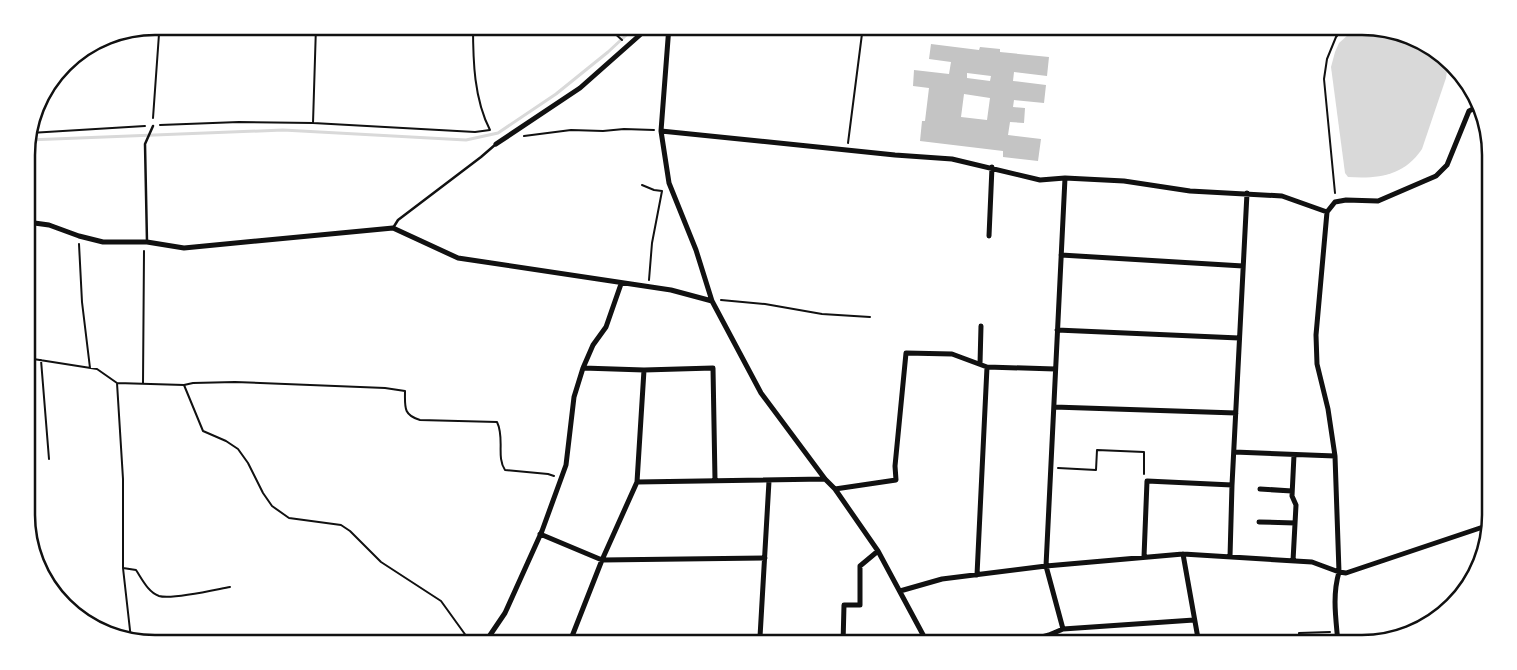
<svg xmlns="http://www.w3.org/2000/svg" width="1517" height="670" font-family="'Alegreya Sans',sans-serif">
  <rect width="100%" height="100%" fill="#fff"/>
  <path fill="#d9d9d9" d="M1358,26L1411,36L1448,64L1446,78L1422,149C1404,176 1378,179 1348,177L1345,173L1331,67L1335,52L1339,43Z"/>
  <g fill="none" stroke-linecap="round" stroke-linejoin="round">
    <path stroke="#d9d9d9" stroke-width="3" d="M28,140L283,130L466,140L498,133L556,94L608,52L636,26"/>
  </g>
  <path fill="#c4c4c4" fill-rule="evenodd" d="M931,44L979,50L980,47L1000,49V52L1049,57L1047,76L1014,72L1013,81L1046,85L1044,103L1014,100L1013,107L1025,108L1024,123L1010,122L1008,135L1041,139L1038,161L1003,157V151L920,141L922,121H925L929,88L913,86L914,70L949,74L951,62L929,59ZM967,73L991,76L990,81L967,78ZM964,94L990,98L987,120L961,117Z"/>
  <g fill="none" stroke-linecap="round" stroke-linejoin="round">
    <path stroke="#111" stroke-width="2" d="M548,26L612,31L622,40
      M153,118L159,34L157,26
      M313,123L316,26
      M160,125L239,122L313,123L475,132L490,130C474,99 473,61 473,26
      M30,133L145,126
      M524,136L571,130L603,131L624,129L654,130
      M848,143L863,26
      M642,185L654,190L662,191
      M1335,193L1324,79L1327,59L1336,37L1345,26
      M79,244L82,302L90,368
      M649,280L652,243L662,191
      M721,300L765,304L822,314L870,317
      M27,358L97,369L117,383L184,385L203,431L226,441L238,449L248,463L263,493L272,506L289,518L341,525L350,531L381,562L441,601L472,644
      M41,360L49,459
      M117,383L123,479V568L131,639
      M143,384L144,251
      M184,385L193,383L235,382L385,388L405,391C405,407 403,415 420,420L497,422C505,438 496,457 505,470L548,474L554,476
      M1058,468L1096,470L1097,450L1144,452V474
      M123,568L136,570C142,579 148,592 159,596C172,600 214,590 230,587
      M1281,644L1299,643V633L1330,632"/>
    <path stroke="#111" stroke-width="2.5" d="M393,228L398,220L481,157L496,144
      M147,242L145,144L153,126"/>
    <path stroke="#111" stroke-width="5" d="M669,26L661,131L669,183L696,250L712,301L761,393L825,479L835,489L878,551L928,644
      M661,131L895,155L952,159L1040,180L1065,178L1124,181L1190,191L1282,196L1327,212
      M496,144L580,88L650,26
      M27,164V143
      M27,222L49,225L79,236L103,242H147L184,248L393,228L458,258L671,290L712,301
      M989,236L992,167
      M1061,255L1243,266
      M1057,330L1239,338
      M980,364L981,326
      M583,368L644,370L713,368L715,480
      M1054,407L1236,413
      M1234,452L1335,456
      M637,482L825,479
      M835,489L896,480L895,466L906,353L952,354L987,367
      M1260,489L1292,491
      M1259,522L1295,523
      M540,534L602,560L765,558
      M1183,554L1199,644
      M1144,557L1147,481L1232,485
      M1230,557L1232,485L1247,193
      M1293,561L1296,505L1292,496L1294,455
      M977,575L987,367L1055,369
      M900,591L942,579L1046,566L1183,554L1312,562L1339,572L1346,573L1489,525
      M1063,629L1046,566L1065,178
      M571,639L760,637L769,481
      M1338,643C1336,619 1332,596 1339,572L1335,456L1328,409L1317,364L1316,335L1327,212L1335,202L1346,200L1378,201L1436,176L1447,165L1469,111L1477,107
      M484,644L505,613L542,531L566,465L574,397L583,368L593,345L606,327L621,284
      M569,644L602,560L637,482L644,370
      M843,644L844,605H860V566L878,551
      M1017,644L1049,635L1063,629L1194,620"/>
  </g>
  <path d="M0 0H1517V670H0ZM155 35H1362A120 120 0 0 1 1482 155V515A120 120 0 0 1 1362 635H155A120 120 0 0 1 35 515V155A120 120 0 0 1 155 35Z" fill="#fff" fill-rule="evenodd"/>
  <path fill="none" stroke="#111" stroke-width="2.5" d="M155 35H1362A120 120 0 0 1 1482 155V515A120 120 0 0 1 1362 635H155A120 120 0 0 1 35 515V155A120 120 0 0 1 155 35Z"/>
</svg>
